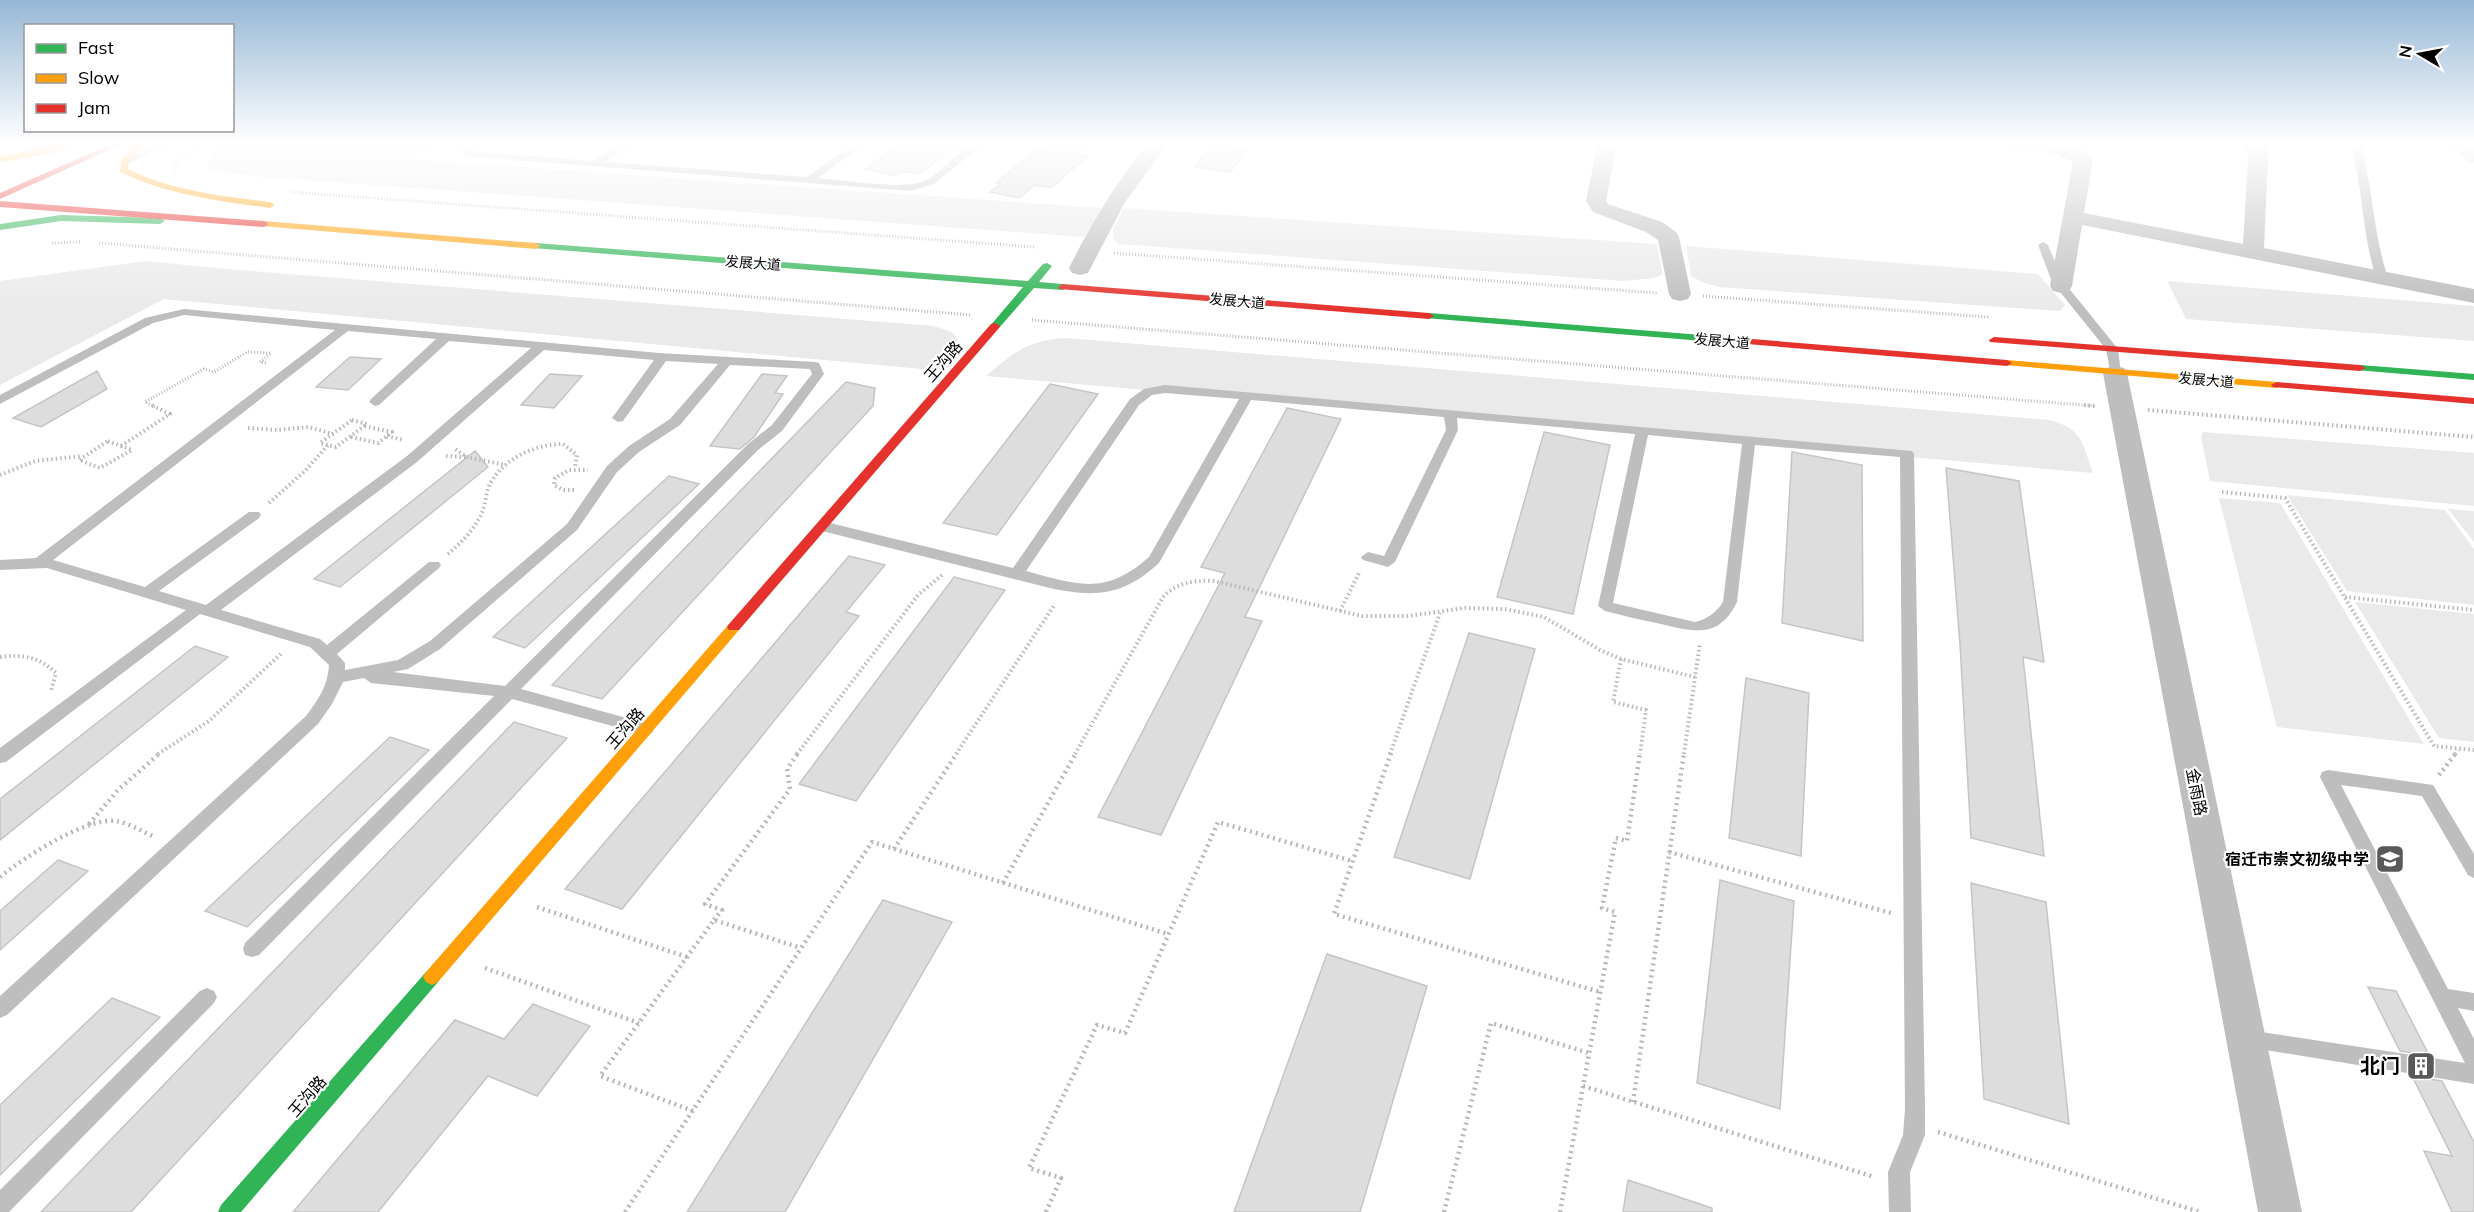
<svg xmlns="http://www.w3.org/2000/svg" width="2474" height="1212" font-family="Mulish,'Noto Sans SC',sans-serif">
  <rect width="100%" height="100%" fill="#fff"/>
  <path fill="#eaeaea" d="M223,142H441L409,159L1101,208L1084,237L252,176L216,171L207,167L214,150Z
    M1123,208L1657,244L1663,274L1654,278L1623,281L1118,244L1113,238V230Z
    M1686,246L2038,274L2065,305L2060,311L1719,287L1702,282L1691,276Z
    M146,261L227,269L934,326L952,332L958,340L952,363L944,371L164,299L0,385V281Z
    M2167,281L2474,306V341L2186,319Z
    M1066,338L2050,420C2083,429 2082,443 2093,473L986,376C1014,352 1029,340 1066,338Z
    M2203,432L2474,453V506L2210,481L2201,437Z
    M2287,495L2445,510L2474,549V605L2347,591Z
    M2219,498L2280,503L2424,744L2277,727Z
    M2448,509L2474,511V542Z
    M2355,602L2474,614V742L2439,738Z"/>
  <path fill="#ddd" stroke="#c5c5c5" stroke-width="1.5" d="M904,142H962L919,174L903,171L896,176L865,169Z
    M1051,142H1088L1075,153L1088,156L1051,188L1035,185L1019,198L990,192L1000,184L996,183L1039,147L1043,148Z
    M1212,144L1247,150L1230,172L1195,167Z
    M350,357L381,359L348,390L316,387Z
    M97,371L107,389L41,427L13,418Z
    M550,374L582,376L554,408L521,405Z
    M762,374L787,376L775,393L783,394L754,437L740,449L710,446Z
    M846,382L875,388L873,406L602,699L552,685Z
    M1050,384L1098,394L997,535L943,523Z
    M1287,408L1341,419L1245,617L1262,621L1161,835L1098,817L1225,573L1201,567Z
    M1544,432L1610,445L1573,614L1497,597Z
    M475,451L488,467L340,587L314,579Z
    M1792,452L1862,465L1863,641L1782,623Z
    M1946,468L2019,481L2044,662L2023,657L2044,856L1971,838L1960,644Z
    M669,476L699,484L525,648L493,637Z
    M849,556L885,565L846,612L859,616L622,909L565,889Z
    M954,577L1005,590L856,801L799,784Z
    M1469,633L1535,649L1470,879L1394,857Z
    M195,646L228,657L0,840V799Z
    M1746,678L1809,693L1801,856L1729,838Z
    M514,722L567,738L131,1212H41Z
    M390,737L429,750L247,927L205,911Z
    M58,860L88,871L0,950V911Z
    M1720,880L1794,901L1780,1109L1697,1083Z
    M1971,883L2046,902L2069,1124L1984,1099Z
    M883,900L952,922L785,1212H687Z
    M1327,954L1427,986L1360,1212H1234Z
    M2368,987L2396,991L2429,1055L2400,1051Z
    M112,998L160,1017L0,1175V1105Z
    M533,1004L590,1026L537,1096L488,1076L378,1212H293L455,1020L504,1039Z
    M2412,1076L2442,1081L2474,1142V1212H2452L2424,1151L2452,1156Z
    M1628,1180L1712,1208V1212H1623Z"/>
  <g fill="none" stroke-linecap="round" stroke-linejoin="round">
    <path stroke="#b8b8b8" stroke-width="3" stroke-dasharray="1 2" stroke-linecap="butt" d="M174,170L179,160L206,142
      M291,192L1034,247
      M52,243L80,242
      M99,243L971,315
      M1114,253L1657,293
      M1703,296L1989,317
      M1032,320L2095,406
      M155,407L145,402L204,369L214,372L247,352L271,353L260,362L267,363"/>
    <path stroke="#b8b8b8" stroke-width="4" stroke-dasharray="1.5 3" stroke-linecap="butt" d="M2084,405L2095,406
      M2148,410L2474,437
      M352,420L367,424L336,447L320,443Z
      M248,428L277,430L308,427L333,434
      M387,436L403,440
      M351,437L378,443L392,432L364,426
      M108,441L132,450L100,468L79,460Z
      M121,446L170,414L151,405
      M446,456L466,457L454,448
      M466,457L506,465
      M0,475L35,461L82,456
      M574,490H563L554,485L555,478L569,470H588
      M2222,492L2285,498L2434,746L2474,750
      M269,503L305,471L328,445
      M448,554C462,542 476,528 483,510C486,501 486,491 491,482C505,458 536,444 563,444L577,455L575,468
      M2345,597L2474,610
      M1340,611L1360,571
      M0,657C23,654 39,657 56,673L51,691
      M1621,659L1613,702L1646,710L1640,754
      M158,754L209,721L283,652
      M797,754L918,595L942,575
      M956,754L1055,604
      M1075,754L1163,597C1178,582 1194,580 1214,581L1362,616H1408L1465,608L1505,609L1544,617L1600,650L1621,659L1695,677
      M1390,754L1440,613
      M1684,754L1700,643
      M2455,754L2458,750"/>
    <path stroke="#b8b8b8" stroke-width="4.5" stroke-dasharray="2 4" stroke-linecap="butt" d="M1391,753L1334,914L1600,992
      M2439,775L2456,753
      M89,824L118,790L160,753
      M894,849L957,753
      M1669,852L1891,913
      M0,877C23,858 86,817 116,821C129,823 143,832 155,837
      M1003,883L1076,753
      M537,907L687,957
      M714,920L722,910L705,904L790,789L787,769L798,753
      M485,968L639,1023
      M1583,1086L1874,1177
      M1633,1102L1684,753
      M693,1111L600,1076L714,920L801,948
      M1938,1132L2200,1212
      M625,1212L872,842L1168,934
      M1046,1212L1061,1178L1029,1168L1097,1025L1125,1033L1218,822L1352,861
      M1444,1212L1491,1023L1589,1053
      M1560,1212L1615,912L1602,908L1616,838L1627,841L1640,753"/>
    <path fill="#bebebe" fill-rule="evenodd" d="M44,142H62L28,151L23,148Z
      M161,142H173L128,164L120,162Z
      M471,142H482L471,151L593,161L624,142H635L605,162L807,177L857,142H868L818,178C845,180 901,190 924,181C946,172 960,141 985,142L934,184L910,191L464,156L461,150Z
      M2350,142H2360C2373,186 2373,234 2388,278L2382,281L2376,278C2362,234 2363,187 2350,142Z
      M2425,142H2446L2470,148L2465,151Z
      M2043,242L2048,245L2063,281L2118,349L2121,373L2119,376H2111L2106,349L2052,282L2038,245Z
      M184,309L659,353L815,362L819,363L824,374L782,431L758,450L521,689L652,725L654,729L652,733L646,735L512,699L259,955L252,957L245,955L243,949L245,943L494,696L371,683L364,678L343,682L332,704L318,724L7,1015L0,1018V996L306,716C318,700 328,686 329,665L310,647L200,614L6,762L0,763V748L186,610L47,568L0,570V560L36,558L335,330L184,315L153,323L0,404V395L145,318ZM348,331L436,339L371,399L369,402L375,406L379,405L449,341L531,348L407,456L206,605L159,591L259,518L261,515L259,512H249L145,587L53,560ZM544,350L654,360L612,418L618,422L623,421L666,361L718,364L670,419L629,446L607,466L567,524L430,641L398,660L345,670V663L337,654L439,568L441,565L439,562H429L327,645L320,639L221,610L417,462ZM730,365L810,369L812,374L772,425L748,444L505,686L393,672L408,669L440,649L577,530L617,472L639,452L680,425Z
      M1165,385L1912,451L1914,454L1925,1109V1135L1910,1172L1911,1212H1889L1888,1172L1903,1135L1905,1109L1900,457L1755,445L1737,602C1719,639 1694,632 1661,624C1642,620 1624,616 1605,611L1598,606L1635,434L1457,418L1458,430L1395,562L1388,567L1363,560L1361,557L1368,552L1384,556L1446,430L1444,417L1251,400L1159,563C1125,594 1099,598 1054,589L822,531L815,526L822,521L1013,568L1130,399L1144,389ZM1165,393L1239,399L1149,557C1105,596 1078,585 1026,571L1139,405L1152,395ZM1648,435L1742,444L1723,602C1716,613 1707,619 1695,622L1613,603Z
      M2328,770L2433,785L2474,854V878L2468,875L2422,796L2341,785L2448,989L2474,993V1011L2458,1008L2474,1039V1084L2241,1046L2238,1039L2241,1032L2248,1030L2465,1063L2320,777L2322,772Z
      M207,988L214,991L217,997L214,1003L9,1212H0V1190L200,991Z"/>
    <path fill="#bebebe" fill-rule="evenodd" d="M1149,142H1169L1125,202L1088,273L1080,275L1072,273L1069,268C1091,223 1117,181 1149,142Z
      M1598,142H1617L1606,201L1608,204L1662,222L1676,232L1679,237L1691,294L1688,299L1680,301L1672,299L1669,294L1658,240L1646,232L1593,212L1586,201Z
      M2006,142C2031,142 2076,135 2093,160L2084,213L2243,244L2248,158L2245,142H2264L2268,158L2264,248L2474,289V303L2082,225L2072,286L2069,291L2061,293L2053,291L2050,286L2073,162L2053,153L2008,146Z
      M2451,142H2470L2474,146V163L2467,161Z
      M2115,366L2124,368L2127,373L2302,1212H2258L2103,373L2106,368Z"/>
    <path fill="#30b455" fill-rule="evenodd" d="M61,215L160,218L165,221L160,224L61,221L0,230V224Z
      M536,243L1028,281L1043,264L1047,263L1052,266L1039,282L1063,284L1068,287L1063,290L1034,288L999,328L995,329L990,326L1023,287L533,248V244Z
      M1429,313L1727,337L1732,340L1727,343L1425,318V314Z
      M2360,365L2474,374V380L2356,370L2354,368Z
      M432,969L438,972L441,977L438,982L241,1212H218L221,1205L426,972Z"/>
    <path fill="#ff9f0a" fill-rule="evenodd" d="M74,142H87L49,154L0,162V156Z
      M139,142H148L130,159L128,169C173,191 221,196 270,202L275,205L270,208C218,201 168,195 120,172L122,158Z
      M264,221L536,243L541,246L536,249L261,226L259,224Z
      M2007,360L2277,382L2283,385L2277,388L2003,365V361Z
      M734,622L739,624L741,627L739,630L438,982L432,985L426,982L423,977L426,972L729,624Z"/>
    <path fill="#e5322d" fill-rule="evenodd" d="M116,142H127L0,199V193Z
      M0,201L264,221L269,224L264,227L0,207Z
      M1063,284L1429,313L1434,316L1429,319L1059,289L1058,287Z
      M995,323L1000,326L999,328L739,630H729L727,627L729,624L991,324Z
      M1727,337L2007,360L2012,363L2007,366L1723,342L1722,340Z
      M1994,337L2360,365L2366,368L2360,371L1990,342L1989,340Z
      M2277,382L2474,398V404L2273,387L2271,385Z"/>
  </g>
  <linearGradient id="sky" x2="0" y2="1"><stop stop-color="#96b7d6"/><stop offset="0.46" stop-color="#fff"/><stop offset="1" stop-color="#fff" stop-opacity="0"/></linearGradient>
  <rect width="2474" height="311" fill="url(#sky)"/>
  <defs>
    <g id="school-square" transform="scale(1.5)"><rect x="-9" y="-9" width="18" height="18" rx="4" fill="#595959" stroke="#fff"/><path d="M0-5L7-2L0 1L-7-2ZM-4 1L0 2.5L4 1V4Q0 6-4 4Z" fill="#fff"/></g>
    <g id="building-square" transform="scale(1.5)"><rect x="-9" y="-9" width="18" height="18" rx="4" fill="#595959" stroke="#fff"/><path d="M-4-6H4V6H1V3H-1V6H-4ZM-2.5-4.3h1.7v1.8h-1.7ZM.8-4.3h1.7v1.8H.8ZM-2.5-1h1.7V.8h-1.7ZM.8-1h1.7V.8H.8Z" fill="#fff"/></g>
  </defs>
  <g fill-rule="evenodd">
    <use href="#school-square" x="2390" y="859"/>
    <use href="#building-square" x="2421" y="1066"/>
  </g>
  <g text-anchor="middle" stroke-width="4.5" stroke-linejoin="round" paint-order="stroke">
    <g font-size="14" fill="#000" stroke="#fff">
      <text transform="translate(753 263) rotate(4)" y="5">发展大道</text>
      <text transform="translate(1237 301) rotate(5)" y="5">发展大道</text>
      <text transform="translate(1722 341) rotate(5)" y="5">发展大道</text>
      <text transform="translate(2206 380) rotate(5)" y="5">发展大道</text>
    </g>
    <g font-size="16" fill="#000" stroke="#fff">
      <text transform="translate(943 361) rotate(-49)" y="6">王沟路</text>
      <text transform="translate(625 728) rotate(-49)" y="6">王沟路</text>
      <text transform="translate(2197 792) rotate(79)" y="6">金雨路</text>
      <text transform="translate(307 1096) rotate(-49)" y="6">王沟路</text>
    </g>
    <g font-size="16" font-weight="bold" fill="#000" stroke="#fff" text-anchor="end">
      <text x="2369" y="865">宿迁市崇文初级中学</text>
    </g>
    <g font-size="20" font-weight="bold" fill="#000" stroke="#fff" text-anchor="end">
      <text x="2400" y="1073">北门</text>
    </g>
  </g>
  <rect x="24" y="24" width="210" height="108" fill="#ffffff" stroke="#999999" stroke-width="1.5"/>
  <rect x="36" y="44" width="30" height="9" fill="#30b455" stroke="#999999" stroke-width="1.5"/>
  <text x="78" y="54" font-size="18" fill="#000000">Fast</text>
  <rect x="36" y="74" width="30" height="9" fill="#ff9f0a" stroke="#999999" stroke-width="1.5"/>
  <text x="78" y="84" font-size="18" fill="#000000">Slow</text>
  <rect x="36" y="104" width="30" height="9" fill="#e5322d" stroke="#999999" stroke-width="1.5"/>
  <text x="78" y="114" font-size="18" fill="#000000">Jam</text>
  <g transform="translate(2420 54) rotate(280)" stroke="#ffffff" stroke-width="4.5" paint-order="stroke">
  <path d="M0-4.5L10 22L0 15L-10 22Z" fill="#000000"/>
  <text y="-9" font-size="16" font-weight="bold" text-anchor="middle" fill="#000000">N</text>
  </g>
</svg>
